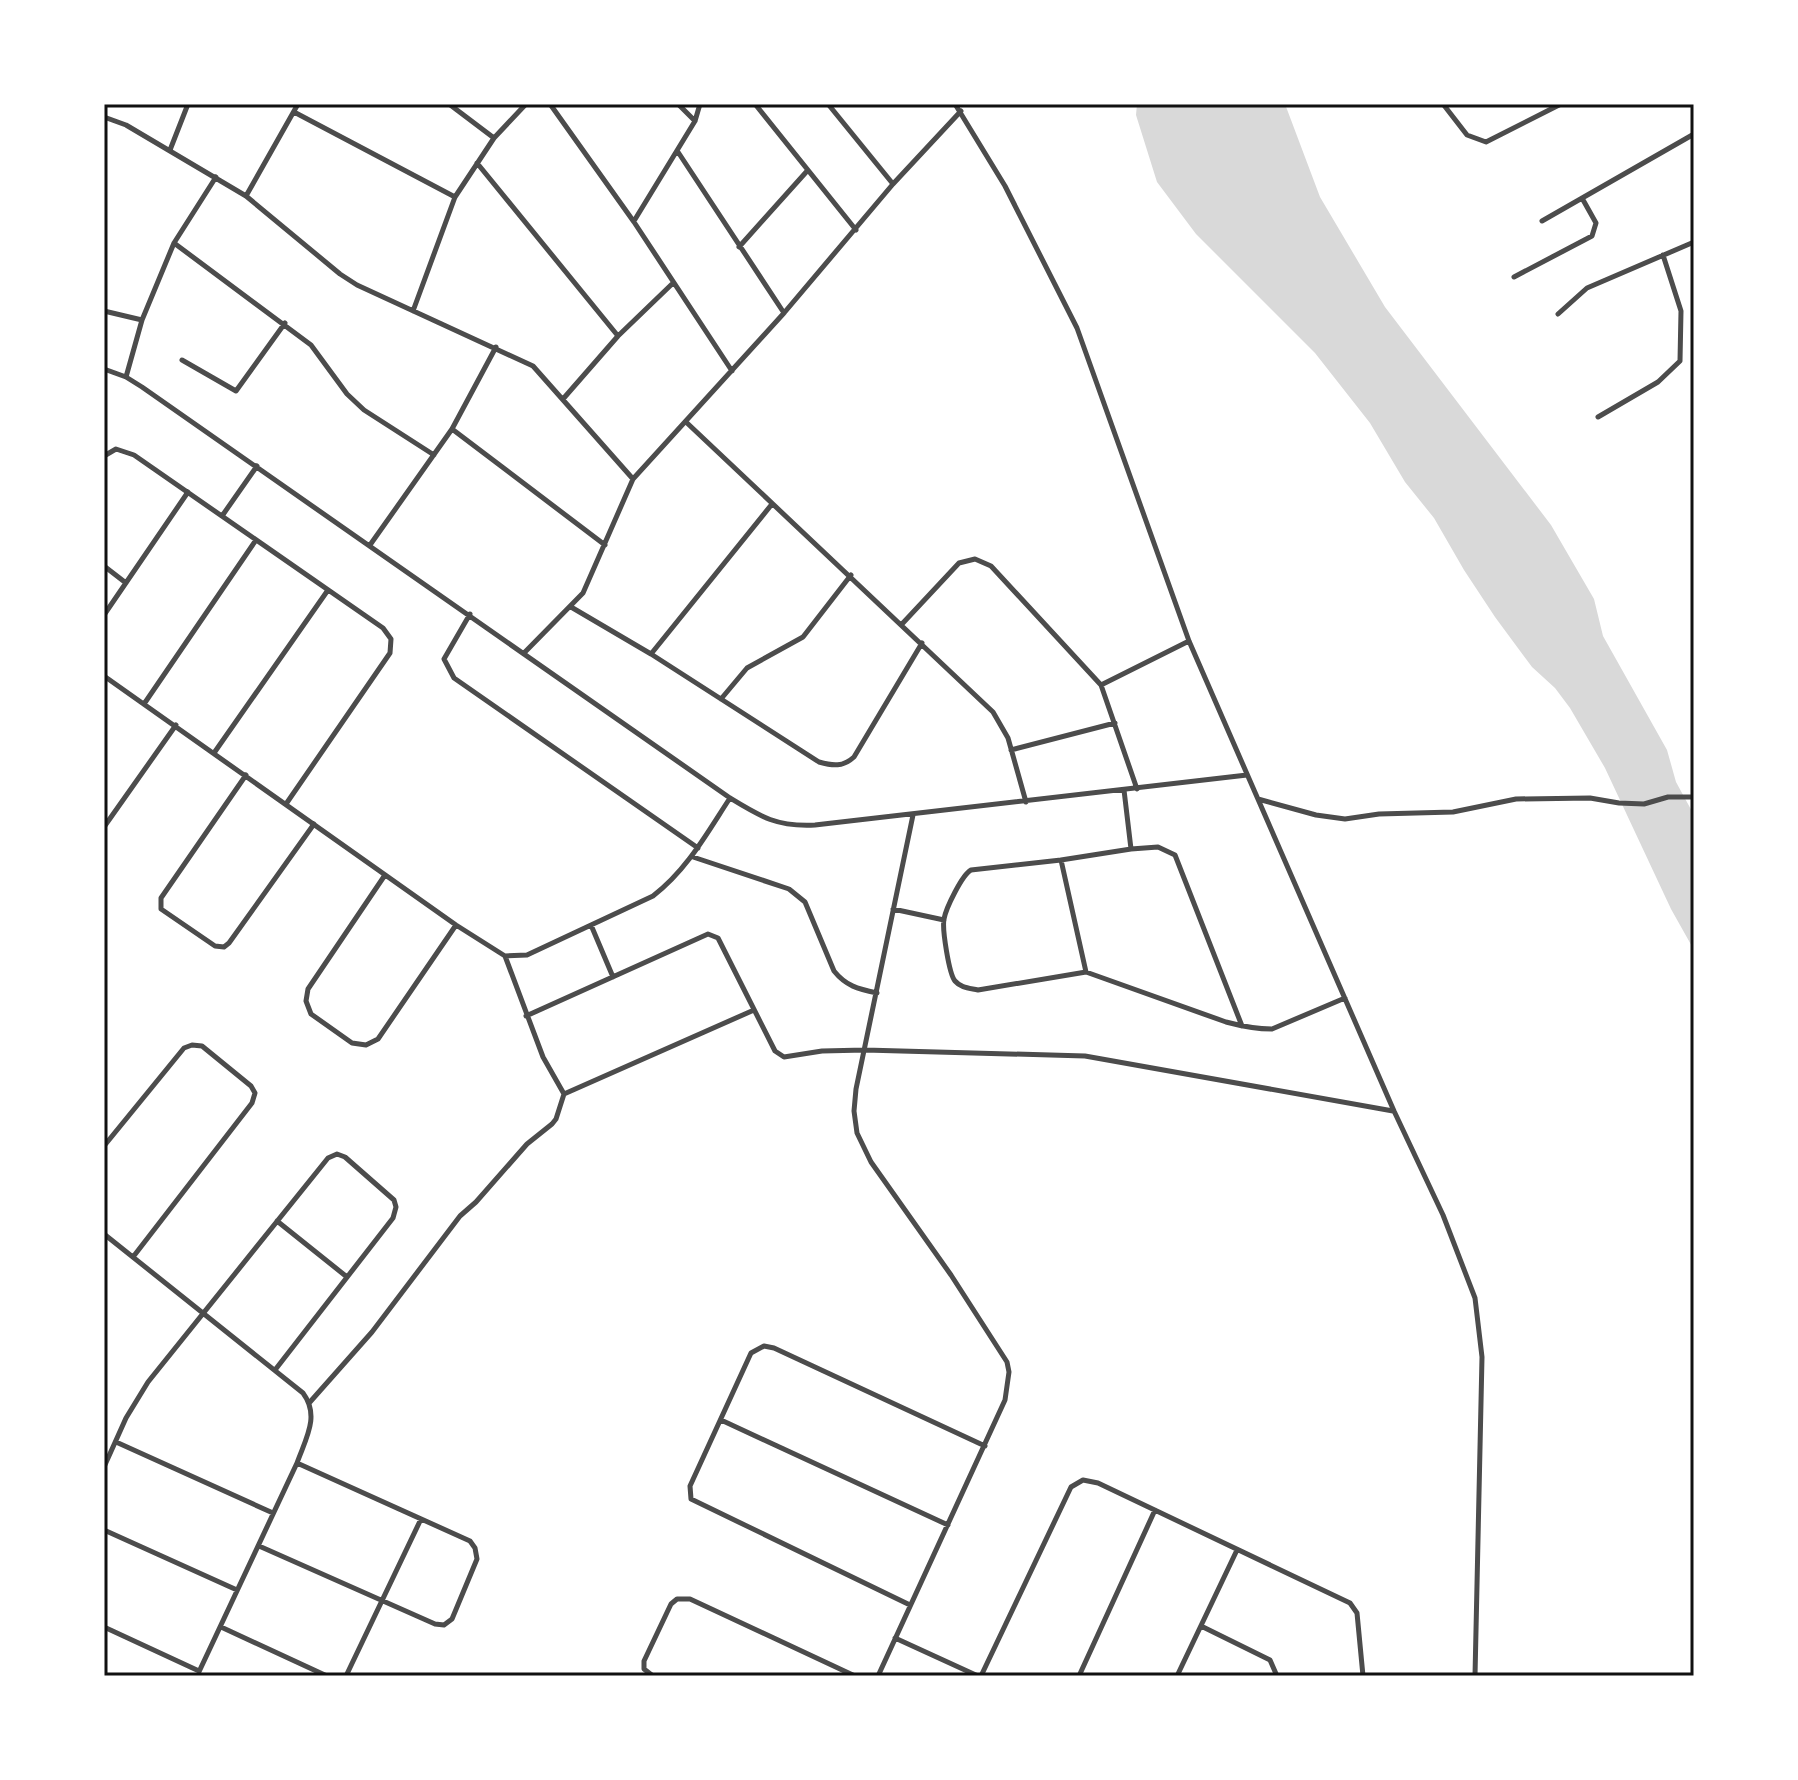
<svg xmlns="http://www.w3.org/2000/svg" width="1798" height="1780" font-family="'IBM Plex Sans',sans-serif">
  <rect width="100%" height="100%" fill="#fff"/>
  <path fill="#d9d9d9" d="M1137,104H1285L1320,197L1385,307L1551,525L1594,599L1603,636L1667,750L1676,782L1694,815V950L1671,909L1605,768L1570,708L1555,688L1532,667L1495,617L1464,570L1434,518L1405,482L1370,423L1315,353L1196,234L1157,182L1136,115Z"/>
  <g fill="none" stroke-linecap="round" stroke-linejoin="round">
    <path stroke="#4c4c4c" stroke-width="5" d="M449,104L494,138
      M550,104L634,222L732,371
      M678,104L695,121
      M755,104L856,230
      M828,104L893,184
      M955,104L1005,186L1077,328L1189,641L1394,1111L1443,1215L1475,1298L1482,1357L1475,1676
      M1443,104L1467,135L1486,142L1561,104
      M294,112L455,197
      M104,117L126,125L246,196L340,274L357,285L533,366L633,479
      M170,150L188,104
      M678,152L784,313
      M477,163L618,336
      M246,196L298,104
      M634,221L695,121L700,104
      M1542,221L1694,134
      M174,243L311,345L347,394L364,410L434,455
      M739,247L808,170
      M1514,277L1592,236L1596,223L1582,198
      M104,311L142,320L126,377
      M413,311L455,197L494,138L526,104
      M1558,314L1587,288L1694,242
      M142,320L174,243L216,177
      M182,360L236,391L285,323
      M104,369L126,377L142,387L730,798C761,817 777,827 815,825L1247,775
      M563,399L618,336L672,284
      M1598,417L1658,382L1680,361L1681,311L1663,255
      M686,422L993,712L1008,738L1026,802
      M452,429L605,545
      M104,456L116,449L134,455L383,628L391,639L390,653L286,804
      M222,516L257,466
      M370,545L452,429L496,347
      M104,566L126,583
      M571,607L651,654L819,762C833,766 843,767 854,757L922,643
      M470,614L444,659L454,678L698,848
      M104,615L188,492
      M902,624L959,563L975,559L991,566L1101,685L1137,789
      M524,653L583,593L633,479L784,313L893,184L961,111
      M651,654L772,504
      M104,676L456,925L505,956L527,955L653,896C687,870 707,833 730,798
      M1101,685L1189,641
      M721,699L747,668L803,637L851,575
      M144,704L256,540
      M1011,750L1115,723
      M214,753L328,590
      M246,775L161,898V909L215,946L224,947L229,943L314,824
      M1124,790L1131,849
      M1258,799L1316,815L1345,819L1379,814L1453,812L1516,799L1590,798L1619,803L1644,804L1668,797H1694
      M104,827L176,725
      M693,857L789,889L805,902L834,971C846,986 858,989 877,993
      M1061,860L1086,972
      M385,875L308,989L306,1001L311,1014L352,1043L366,1045L378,1039L456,925
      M893,909L944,920
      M591,925L613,977
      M526,1016L708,934L718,938L775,1051L784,1057L822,1051L865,1050L1085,1056L1393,1111
      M1242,1026L1175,855L1158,847L1131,849L1061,860L971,870C962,875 946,908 944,919C942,929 949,974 955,981C961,988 969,988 978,990L1086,972L1226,1022C1241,1026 1256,1029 1272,1029L1345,998
      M564,1094L754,1010
      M104,1146L184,1048L192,1045L202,1046L251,1086L255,1093L252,1103L133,1257
      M277,1221L347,1277
      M104,1234L303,1393C320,1416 306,1438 297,1463L197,1676
      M310,1402L372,1332L460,1216L476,1202L527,1144L552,1124L556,1119L564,1094L543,1057L505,956
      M721,1420L948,1525
      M116,1442L273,1513
      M104,1467L126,1418L148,1382L328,1158L337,1154L345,1157L394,1200L396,1207L393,1218L275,1370
      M104,1530L237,1590
      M259,1546L435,1624L444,1625L452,1619L477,1559L475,1548L470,1541L297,1463
      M910,1605L691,1499L690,1486L751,1353L764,1346L774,1348L985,1446
      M1201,1626L1270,1660L1277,1676
      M104,1627L199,1671
      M221,1627L327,1676
      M895,1638L978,1676
      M346,1676L421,1519
      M653,1676L644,1669V1661L671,1604L677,1599H690L855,1676
      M878,1676L1005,1400L1009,1372L1007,1362L951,1275L871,1162L857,1133L854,1111L856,1089L913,815
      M981,1676L1071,1487L1083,1480L1098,1483L1350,1603L1357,1613L1363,1676
      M1079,1676L1155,1510
      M1177,1676L1237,1550"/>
  </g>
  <rect width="1798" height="1780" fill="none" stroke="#ffffff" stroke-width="212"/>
  <rect x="106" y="106" width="1586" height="1568" fill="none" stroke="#111" stroke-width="3"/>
</svg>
